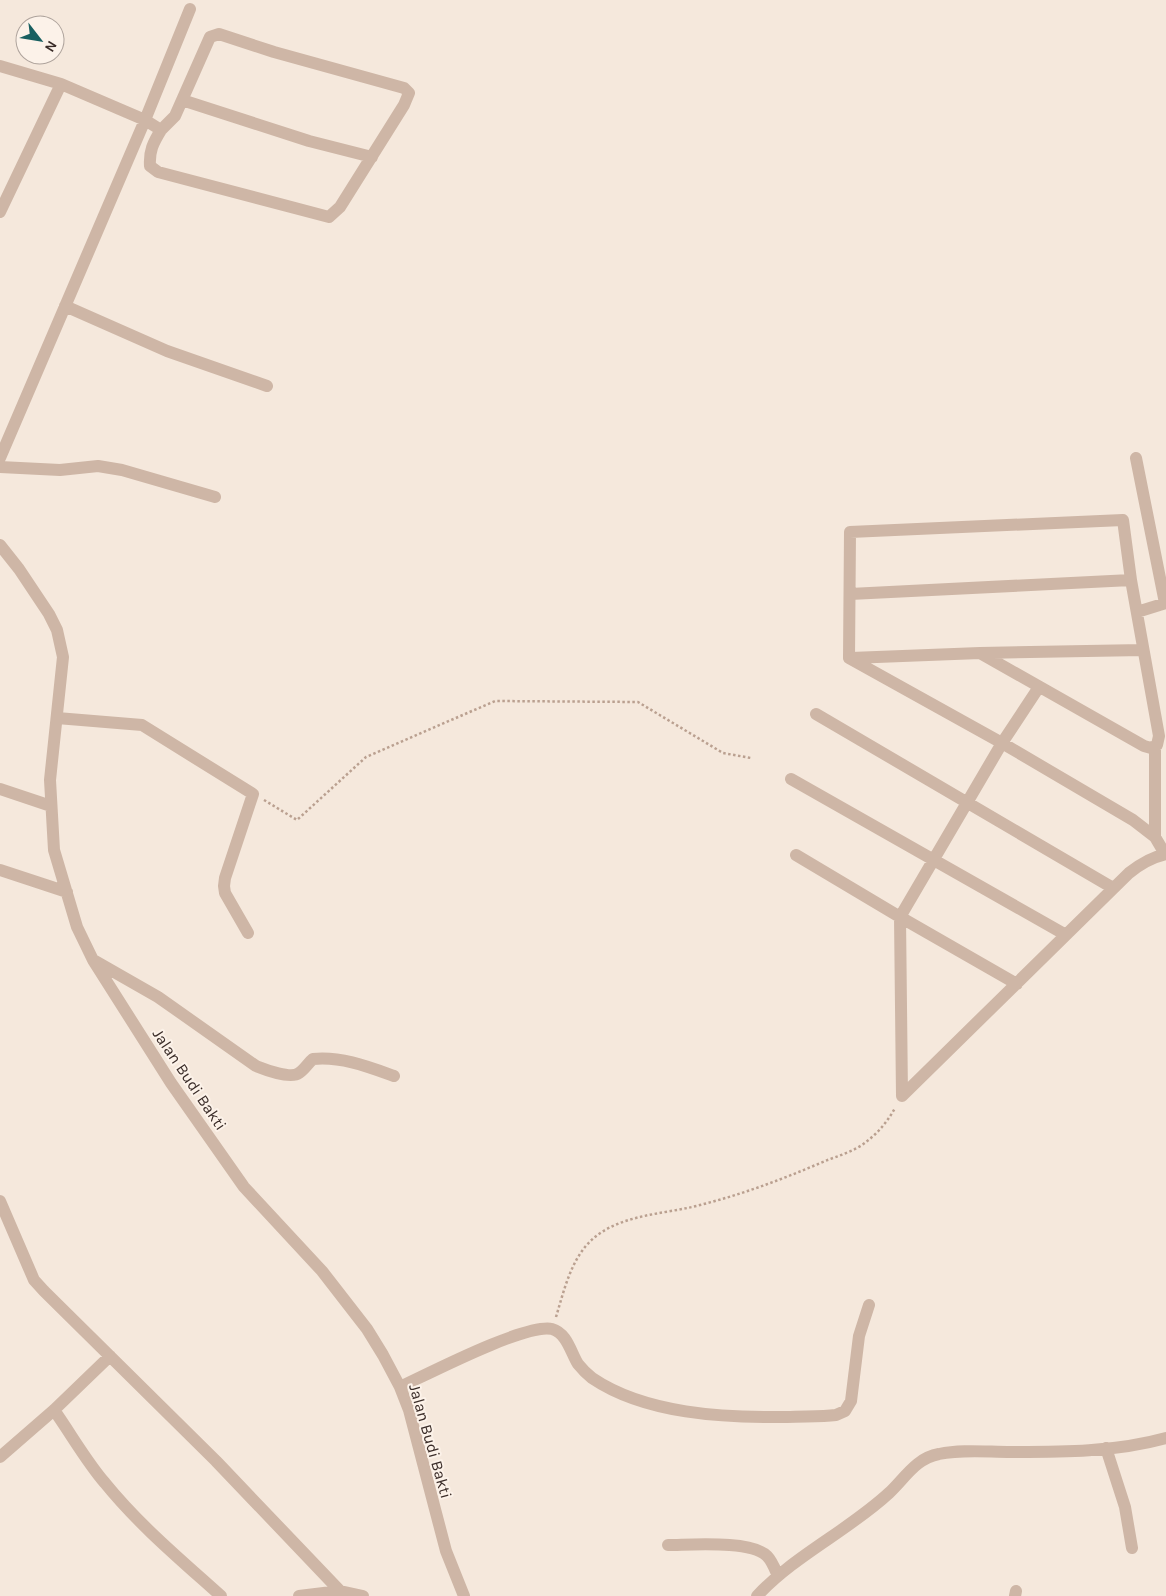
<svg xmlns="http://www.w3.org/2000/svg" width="1166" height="1596" font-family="Karla,sans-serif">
  <rect width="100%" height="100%" fill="#f5e8dc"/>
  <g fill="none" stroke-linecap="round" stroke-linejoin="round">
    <path stroke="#baa090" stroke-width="2.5" stroke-dasharray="2.5 2.5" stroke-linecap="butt" d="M264,800L297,820L366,757L495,701L638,702L723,753L751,758
      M556,1317C563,1294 569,1267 585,1247C610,1216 656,1215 692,1207C738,1196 781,1180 825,1161C838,1156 855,1151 866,1142C878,1133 888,1121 895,1108"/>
    <path stroke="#ceb6a6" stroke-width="12" d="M0,66L61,84L0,212
      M61,84L145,120L161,130L175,116L210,37L219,34L274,52L404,88L409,93L404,105L340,207L329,217L158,172L150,166C149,151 153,143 161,130
      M182,100L309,141L372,157
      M65,306L167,351L267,386
      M0,458L145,120L190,9
      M1136,458L1165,603
      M0,467L60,470L98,466L122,470L215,497
      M0,545L19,569L49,614L57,630L63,657L50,780L54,850L77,927L93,960L171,1083L244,1187L322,1271L367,1329L383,1355L400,1387L409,1410L446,1551L464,1596
      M850,594L1131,580
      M1137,612L1166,603
      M849,658L850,532L1123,520L1131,580L1159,736L1157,745L1151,748L1144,746L980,653
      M849,658L1002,743L1133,820L1155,837L1165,854
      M851,658L980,653L1143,650
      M816,714L1113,888
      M57,718L142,725L253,794L225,878L224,886L225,893L248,933
      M791,779L1066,935
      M0,789L51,806
      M1155,837V747
      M796,855L900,917L1017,984
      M0,870L67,892
      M95,961L158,997L256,1066C266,1070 291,1079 299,1073C305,1069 308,1063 313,1059C341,1056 369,1067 394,1076
      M902,1096L900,917L1002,743L1039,687
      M902,1096L1129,873C1140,864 1152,857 1166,854
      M0,1201L34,1280L44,1291L216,1461L340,1591
      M400,1387C428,1374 526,1323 552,1329C567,1333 571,1353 578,1364C582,1369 587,1374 592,1378C645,1414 724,1418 787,1417C803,1416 820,1417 836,1415L845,1411L851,1401L859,1336L869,1305
      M54,1410C71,1434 86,1461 105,1483C139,1525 181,1560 221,1596
      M1106,1448L1125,1507L1132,1548
      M0,1457L54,1410L110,1356
      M668,1545C690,1545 751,1540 767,1556C772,1561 775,1569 778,1576
      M299,1596L340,1591L363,1596
      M757,1596C795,1555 848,1531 889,1493C905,1478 916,1458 939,1454C962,1449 987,1452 1011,1452C1062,1452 1116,1452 1166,1438
      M1015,1596L1016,1591"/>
  </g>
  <g text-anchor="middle" stroke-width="4" stroke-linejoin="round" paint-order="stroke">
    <g font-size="16" fill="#3a2c28" stroke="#fcf2e9">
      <text transform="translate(190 1079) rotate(56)" y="6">Jalan Budi Bakti</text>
      <text transform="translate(431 1441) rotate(74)" y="6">Jalan Budi Bakti</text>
    </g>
  </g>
  <g transform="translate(40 40) rotate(121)"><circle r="24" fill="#fcf2e9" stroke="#aea39c"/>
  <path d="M0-4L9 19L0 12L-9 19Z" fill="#185f60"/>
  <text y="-8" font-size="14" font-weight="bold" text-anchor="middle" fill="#3a2c28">N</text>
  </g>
</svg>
